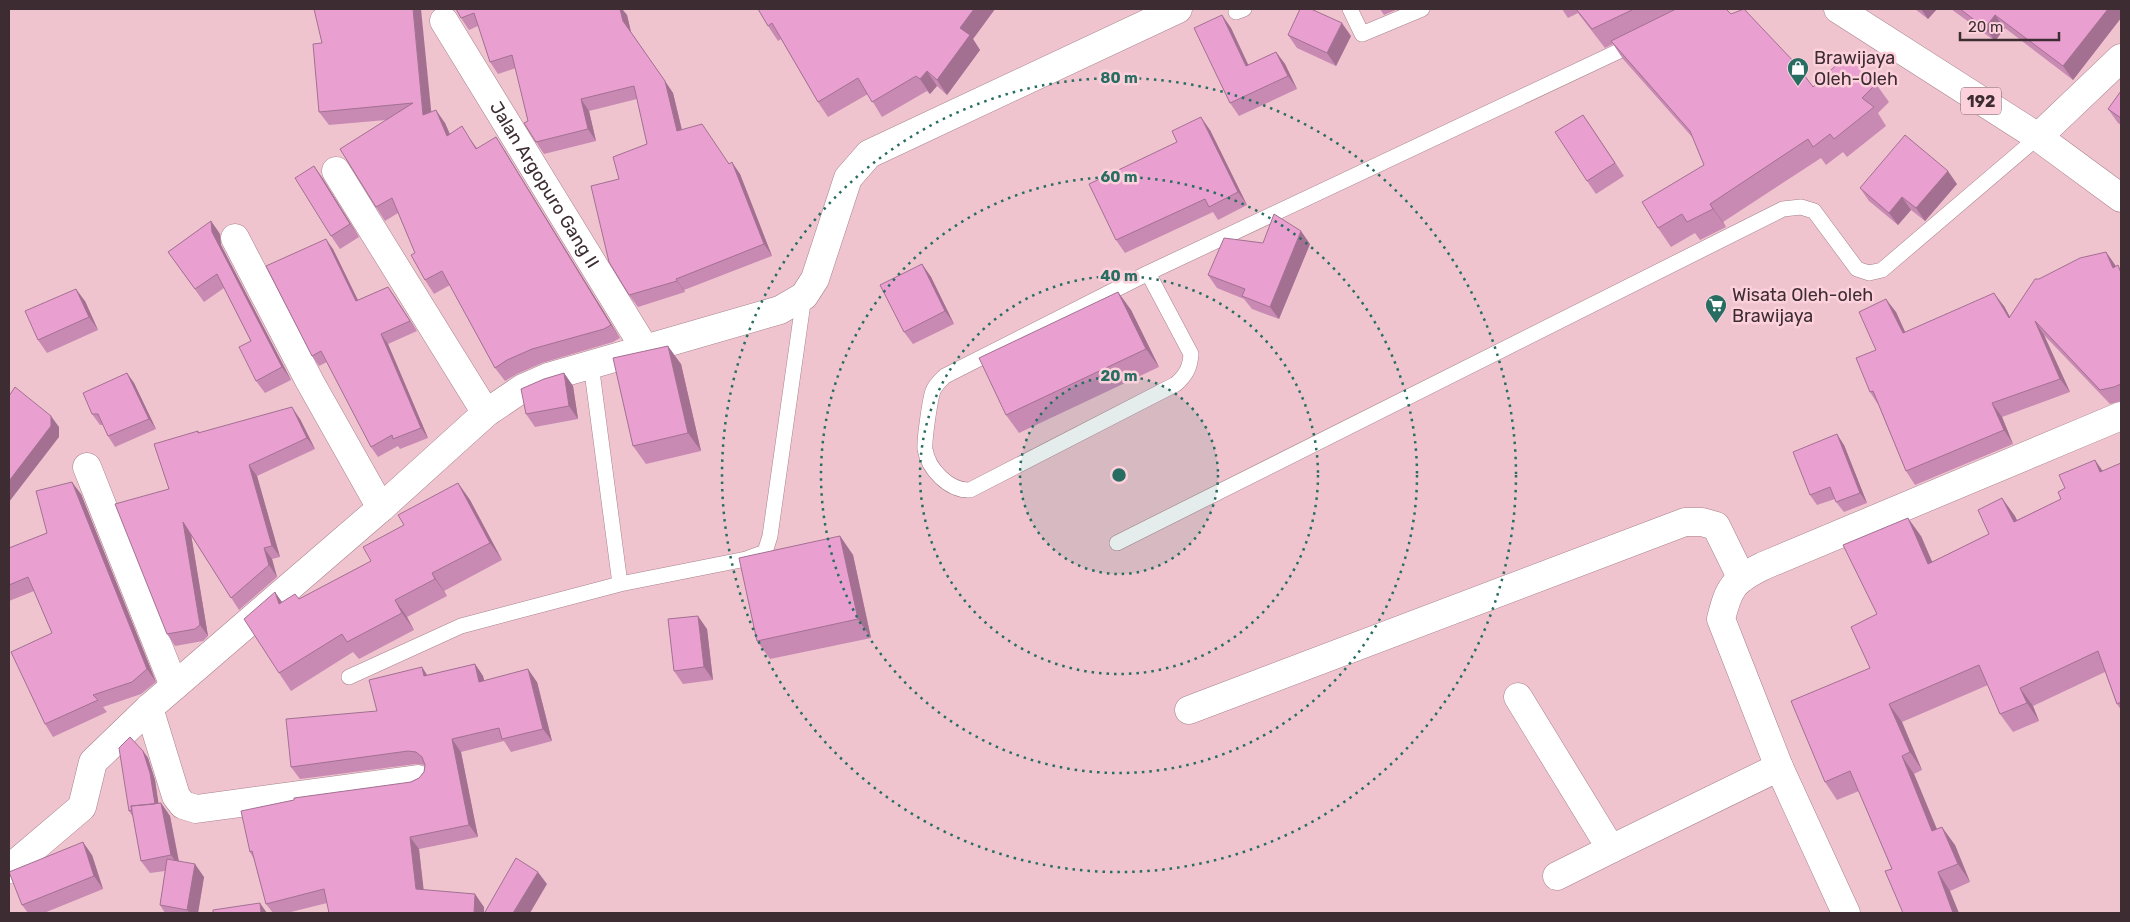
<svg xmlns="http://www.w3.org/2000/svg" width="2130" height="922" font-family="Rubik,sans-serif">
  <rect width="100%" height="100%" fill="#efc4cf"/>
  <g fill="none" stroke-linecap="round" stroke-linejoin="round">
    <g stroke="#a8818c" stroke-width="16">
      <path id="service" d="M1350,9L1362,34L1422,9
        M1236,12L1244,9
        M1148,273L1191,354C1190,368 1186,375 1176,384L970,490C949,491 928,469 925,449C924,441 930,399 933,391C935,385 941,380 945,376L1148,273L1636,43
        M591,364L620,584
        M1117,543L1783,209L1801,207L1814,211L1857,269L1869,273L1882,270L2038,137
        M349,677L461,626L620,584L746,559L765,552L770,536L804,296"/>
    </g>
    <g stroke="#a8818c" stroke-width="29">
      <g id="minor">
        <path id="s1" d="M444,21L645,349"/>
        <path d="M2038,137L2121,58"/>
        <path d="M336,171L486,413"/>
        <path d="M235,238L310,382L381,508"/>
        <path d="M87,467L174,686"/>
        <path d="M1518,697L1611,849L1779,767"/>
        <path d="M149,708L176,796L183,805L196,809L418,779"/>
        <path d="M1189,710L1685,522H1702L1716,526L1741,577"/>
        <path d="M9,869L82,807L93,762L149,708L381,508L486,413L523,388L548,377L780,310L804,296L815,279L848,178L869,154L1178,9"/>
        <path d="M1557,876L1611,849"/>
        <path d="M1846,913L1779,767L1721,619C1729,587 1733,581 1763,566L2121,416"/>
      </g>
    </g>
    <g stroke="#a8818c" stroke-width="29">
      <path id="primary" d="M1838,9L2038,137L2121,198"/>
    </g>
    <use href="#service" stroke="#fff" stroke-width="15"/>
    <use href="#minor" stroke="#fff" stroke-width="28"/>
    <use href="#primary" stroke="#fff" stroke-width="28"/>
  </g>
  <path fill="#c88ab3" d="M456,9H622L627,15L631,32L673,93L682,130L729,163L740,174L772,256L684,290L685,292L638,307L629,295L619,179L647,144L637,99L589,111L596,141L544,154L536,142L528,121L516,68L498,74L490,62L478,26L469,30L461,18Z
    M758,9H995L973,39L980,50L947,95L937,86L930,94L927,91L882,117L868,94L828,117L818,102L781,39L778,41L768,26Z
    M1380,9H1398L1384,15Z
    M1562,9H1726L1813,87L1876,84L1889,102L1878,113L1886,126L1847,157L1843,152L1826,165L1821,158L1723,222L1726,227L1700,240L1695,233L1671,247L1658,228L1704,165L1693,138L1623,59L1613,44L1605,48L1578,13L1568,18Z
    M1915,9H1937L1928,19Z
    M1951,9H2121V18L2073,80L2005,28L1995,41Z
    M1222,15L1231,28L1248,65L1276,52L1285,64L1297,89L1239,116L1230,103Z
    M1288,35L1351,36L1336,66L1297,48Z
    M322,43L431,112L445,123L450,134L471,140L477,148L505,151L620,338L613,342L542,363L517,374L505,381L495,368L450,285L434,294L425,280L415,253L398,213L385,221L376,207L386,120L329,125L319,112Z
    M2121,91V125L2118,123L2108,109Z
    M1583,115L1624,176L1596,194L1587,181Z
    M1210,130L1247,205L1218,220L1213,212L1125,253L1116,240Z
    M314,166L323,179L359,237L340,249L331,236Z
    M1957,184L1925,221L1911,210L1898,225L1869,201L1860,188Z
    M211,221L220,234L221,245L291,380L265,393L256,381L251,341L224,288L204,302L168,252Z
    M1263,243L1310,244L1279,319L1252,309L1244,299L1217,288L1208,275Z
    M333,249L358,300L388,287L417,331L388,344L428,438L400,449L398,446L378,457L371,447L327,362L319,366L312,356Z
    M2106,252L2116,266L2121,270V401L2110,404L2044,335L2070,392L2002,417L2013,444L1915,485L1906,471L1879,406L1870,392L1876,350L1896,312L1905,332L2004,306L2010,317L2039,279Z
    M922,264L931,277L954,324L913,344L904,332Z
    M1118,292L1131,310L1159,367L1019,433L1006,415Z
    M85,301L98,330L47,353L38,340Z
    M681,364L701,451L646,464L633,446Z
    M127,373L134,383L156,429L115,447L108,436L103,425H100L92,414Z
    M564,373L573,386L578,419L535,427L526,414Z
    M300,419L315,449L257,476L280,557L272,559L277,577L239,610L191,535L208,636L203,641L175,646L167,634L169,489L198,431L199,433Z
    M1844,445L1867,503L1844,512L1836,502L1835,499L1817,505L1810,495Z
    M2095,460L2103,471L2121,463V710L2117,704L2105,672L2033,706L2039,721L2013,732L2000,714L1988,685L1902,722L1922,770L1914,774L1937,829L1955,845L1970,882L1950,891L1892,869L1859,791L1837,800L1825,782L1870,668L1877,614L1921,536L1932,562L1989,534L2002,498L2017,520L2061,499L2065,488Z
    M458,483L470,500L502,560L444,591L447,596L407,617L414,630L359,659L353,652L291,691L279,673L282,602L299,599L371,561L404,525Z
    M81,494L156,682L141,694L103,707L107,712L53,737L45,724L52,633L34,591L9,601V548L47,533Z
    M840,536L853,555L871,638L770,659L757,641Z
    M707,629L713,680L683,684L674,671Z
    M475,664L483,676L484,681L537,682L552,741L511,752L504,741L461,752L478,837L419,849L423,889L484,907V913H329L327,903L287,913H273L266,904L254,859L250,852L419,778L424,772L425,765L416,764L300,779L291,767L377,711L422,667L427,675Z
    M143,751L148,758L155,780L158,803H161L170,816L179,861L204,877L198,913H165L160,905L165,871L150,873L141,861L133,817L129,811Z
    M92,855L103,889L44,913H28L22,905Z"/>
  <path fill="#a37092" d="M413,9H421L433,129L423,115Z
    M620,9H622L627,15L631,32L623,21Z
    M974,9H995L973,39L980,50L947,95L937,80L960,28Z
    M1921,9H1937L1928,19Z
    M2108,9H2121V18L2073,80L2063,66Z
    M1222,15L1231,28L1255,79L1246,66Z
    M1995,15L2005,28L1995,41L1985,28Z
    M1342,23L1351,36L1336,66L1327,53Z
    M1276,52L1285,64L1297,89L1288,76Z
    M927,71L937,86L930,94L920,79Z
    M665,81L673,93L685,143L677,131Z
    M581,99L589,111L596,141L588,129Z
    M436,110L445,123L456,149L447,136Z
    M1583,115L1592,128L1624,176L1615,163Z
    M1201,117L1210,130L1247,205L1238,192Z
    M496,137L505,151L620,338L611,325Z
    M732,162L740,174L772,256L764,244Z
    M314,166L323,179L359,237L350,224Z
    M1948,171L1957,184L1925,221L1916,208Z
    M1902,197L1911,210L1898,225L1889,213Z
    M1710,204L1723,222L1726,227L1713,209Z
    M211,221L220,234L221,245L291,380L282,367L212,232Z
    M1301,231L1310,244L1279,319L1270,307Z
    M326,239L333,249L363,311L356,301Z
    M2106,252L2115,265L2121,280L2113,268Z
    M922,264L931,277L954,324L945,311Z
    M676,279L684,290L685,292L677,281Z
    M388,287L395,297L417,331L410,321Z
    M76,289L85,301L98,330L89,317Z
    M1118,292L1131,310L1159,367L1146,349Z
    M1994,293L2004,306L2018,332L2009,318Z
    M1886,299L1896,312L1912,347L1903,333Z
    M2035,321L2044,335L2070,392L2060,379Z
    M381,334L388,344L428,438L421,428Z
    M668,346L681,364L701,451L688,433Z
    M127,373L134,383L156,429L149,419Z
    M564,373L573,386L578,419L569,406Z
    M1992,403L2002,417L2013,444L2004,430Z
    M292,407L300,419L315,449L307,438Z
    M51,416L59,427V437L9,502V481Z
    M1837,434L1844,445L1867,503L1860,493Z
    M2095,460L2107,478L2100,472Z
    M249,465L257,476L280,557L272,546Z
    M72,482L81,494L156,682L147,669Z
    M458,483L470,500L502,560L490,543Z
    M2002,498L2015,516L2026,540L2014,522Z
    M1908,518L1921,536L1941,582L1928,564Z
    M183,522L191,534L208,636L200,625Z
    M840,536L853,555L871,638L858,619Z
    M264,548L272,559L277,577L269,565Z
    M432,573L444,591L447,596L435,579Z
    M275,592L287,609L279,604Z
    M395,600L407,617L414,630L402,613Z
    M698,616L707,629L713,680L704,667Z
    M475,664L483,676L488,695L479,682Z
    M422,667L430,680L424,676Z
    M528,669L537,682L552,741L543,729Z
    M2020,688L2033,706L2039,721L2027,703Z
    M1889,704L1902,722L1922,770L1910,752Z
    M452,739L461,752L478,837L469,825Z
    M143,751L148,758L155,780L160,813L155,807Z
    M1902,756L1914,774L1945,849L1932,831Z
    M161,803L170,816L180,868L171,855Z
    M1942,827L1955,845L1970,882L1958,864Z
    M410,837L419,849L425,901L416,889Z
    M83,842L92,855L103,889L94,876Z
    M195,864L204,877L198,913H190L187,910Z
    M538,872L547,884L530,913H513Z
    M1938,872L1950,891L1959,913H1953Z
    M475,894L484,907V913H474Z
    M260,903L267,913H261Z"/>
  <path fill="#e9a0d0" stroke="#a37092" d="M314,9H413L423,115L436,110L447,136L462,126L476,149L496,137L611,325L604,329L532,349L507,360L495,368L442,271L425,280L411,255L415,253L392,198L376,207L340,149L413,103L319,112L313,44L322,43Z
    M456,9H620L623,21L665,81L677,131L702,124L729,164L732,162L764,244L676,279L677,281L629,295L609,262L591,186L619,179L613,157L647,144L634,86L581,99L588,129L536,142L524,123L528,121L512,55L490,62L474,13L461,18Z
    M758,9H974L960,28L970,35L937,80L927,71L920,79L916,76L872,102L858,78L818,102L772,23L768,26Z
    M1300,9H1311L1342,23L1327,53L1288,35Z
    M1576,9H1634L1592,29Z
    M1676,9H1726L1731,14L1744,9L1796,64L1813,87L1848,54L1876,84L1862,98L1874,107L1834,139L1830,134L1813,147L1808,139L1710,204L1713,209L1687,222L1682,214L1658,228L1642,202L1704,165L1690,131L1611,41Z
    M1960,9H2108L2063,66L1995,15L1985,28Z
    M1222,15L1246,66L1276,52L1288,76L1230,103L1194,28Z
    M2121,91V118L2108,109Z
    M1583,115L1615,163L1587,181L1555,132Z
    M1201,117L1238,192L1209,207L1205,199L1116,240L1089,184L1177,142L1172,131Z
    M1905,135L1948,171L1916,208L1902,197L1889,213L1860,188Z
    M314,166L350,224L331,236L295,178Z
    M1274,214L1301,231L1270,307L1242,296L1245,289L1208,275L1224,238L1263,243Z
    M211,221L212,232L282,367L256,381L239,347L251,341L217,274L195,289L168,252Z
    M326,239L356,301L388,287L410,321L381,334L421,428L393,439L392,435L371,447L321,351L312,356L266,266Z
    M2106,252L2113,268L2118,265L2121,273V384L2114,387L2100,390L2035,321L2060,379L1992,403L2004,430L1906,471L1873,391L1870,392L1856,358L1876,350L1859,312L1886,299L1903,333L1994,293L2009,318L2035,279H2039L2080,258Z
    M922,264L945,311L904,332L880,285Z
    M76,289L89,317L38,340L25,311Z
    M1118,292L1146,349L1006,415L979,358Z
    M668,346L688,433L633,446L613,358Z
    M127,373L149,419L108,436L98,414H92L83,393Z
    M564,373L569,406L526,414L521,389L544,379Z
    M15,387L51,416V426L9,481V396Z
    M292,407L307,438L249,465L272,546L264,548L269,565L231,598L183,522L200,625L195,629L167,634L115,504L169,489L154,444L198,431V433Z
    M1837,434L1860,493L1836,502L1830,487L1810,495L1793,452Z
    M2095,460L2100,472L2121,463V702L2117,704L2098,651L2020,688L2027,703L2000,714L1979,665L1889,704L1910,752L1902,756L1932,831L1942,827L1958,864L1938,872L1953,913H1903L1885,871L1892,869L1850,771L1825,782L1791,701L1870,668L1851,627L1877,614L1843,545L1908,518L1928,564L1989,534L1978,510L2002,498L2014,522L2061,499L2058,492L2065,488L2059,475Z
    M72,482L147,669L132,682L93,695L98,700L45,724L11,652L52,633L28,577L9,585V548L47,533L36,491Z
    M458,483L490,543L432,573L435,579L395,600L402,613L347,642L342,634L279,673L244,619L275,592L279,604L295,594L299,599L371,561L363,547L404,525L398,515Z
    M840,536L858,619L757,641L739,558Z
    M698,616L704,667L674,671L668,619Z
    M475,664L479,682L528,669L543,729L502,739L499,728L452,739L469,825L410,837L416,889L475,894L474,913H329L324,889L266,904L252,851L250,852L241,811L294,800V798L411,782L419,778L424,772L425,765L422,757L416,752L408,751L291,767L286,719L377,711L369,680L422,667L424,676Z
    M130,737L143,751L150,773L155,804L131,806L132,810L129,811L119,748Z
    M161,803L171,855L141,861L131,806Z
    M83,842L94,876L22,905L9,872Z
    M516,858L538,872L513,913H487L485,912Z
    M167,859L195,864L187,910L160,905Z
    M260,903L261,913H213V910Z"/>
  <circle cx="1119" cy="475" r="99" fill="#276d61" fill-opacity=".12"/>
  <g fill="none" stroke="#276d61" stroke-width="2.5" stroke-dasharray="2.5 5">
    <circle cx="1119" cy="475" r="99"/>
    <circle cx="1119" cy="475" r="199"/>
    <circle cx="1119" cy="475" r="298"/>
    <circle cx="1119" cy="475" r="397"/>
  </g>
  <defs>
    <g id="shop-pin" transform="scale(1.125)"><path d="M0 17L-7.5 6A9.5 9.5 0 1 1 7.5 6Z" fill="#276d61" stroke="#fcd1dc"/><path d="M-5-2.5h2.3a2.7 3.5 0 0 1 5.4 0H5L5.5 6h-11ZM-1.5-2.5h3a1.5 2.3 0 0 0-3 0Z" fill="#fff"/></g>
    <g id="supermarket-pin" transform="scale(1.125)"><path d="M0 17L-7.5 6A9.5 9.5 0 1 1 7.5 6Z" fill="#276d61" stroke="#fcd1dc"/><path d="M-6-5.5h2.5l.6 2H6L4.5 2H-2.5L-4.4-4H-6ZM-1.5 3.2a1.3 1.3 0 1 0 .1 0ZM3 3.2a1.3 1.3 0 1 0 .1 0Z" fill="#fff"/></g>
  </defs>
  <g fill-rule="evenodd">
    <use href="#shop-pin" x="1798" y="68"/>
    <use href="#supermarket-pin" x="1716" y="305"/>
  </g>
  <g text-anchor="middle" stroke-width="5" stroke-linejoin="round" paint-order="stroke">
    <rect fill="#fcd1dc" stroke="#765e65" stroke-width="1" x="1961" y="87.5" width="40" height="27" rx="4"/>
    <g font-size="16" font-weight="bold" fill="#3d2d32">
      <text x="1981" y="107">192</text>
    </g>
    <g font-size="18" fill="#3d2d32" stroke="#fcd1dc" text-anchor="start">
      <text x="1814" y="64">Brawijaya<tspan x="1814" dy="21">Oleh-Oleh</tspan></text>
      <text x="1732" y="301">Wisata Oleh-oleh<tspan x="1732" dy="21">Brawijaya</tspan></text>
    </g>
    <g font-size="18" fill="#3d2d32" stroke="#fcd1dc">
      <text dy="6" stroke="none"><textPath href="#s1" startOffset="192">Jalan Argopuro Gang II</textPath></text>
    </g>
  </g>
  <circle cx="1119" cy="475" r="8" fill="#276d61" stroke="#fcd1dc" stroke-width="2.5"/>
  <g font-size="15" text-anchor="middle" font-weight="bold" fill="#276d61" stroke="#fcd1dc" stroke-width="5" stroke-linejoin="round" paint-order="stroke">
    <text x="1119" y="83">80 m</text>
    <text x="1119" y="182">60 m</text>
    <text x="1119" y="281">40 m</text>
    <text x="1119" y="381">20 m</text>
  </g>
  <rect width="2130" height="922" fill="none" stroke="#3d2d32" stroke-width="20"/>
  <path d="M1960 32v8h99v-8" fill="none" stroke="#3d2d32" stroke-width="2.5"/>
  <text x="1968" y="32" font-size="15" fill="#3d2d32" stroke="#fcd1dc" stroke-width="4" paint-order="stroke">20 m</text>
</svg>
